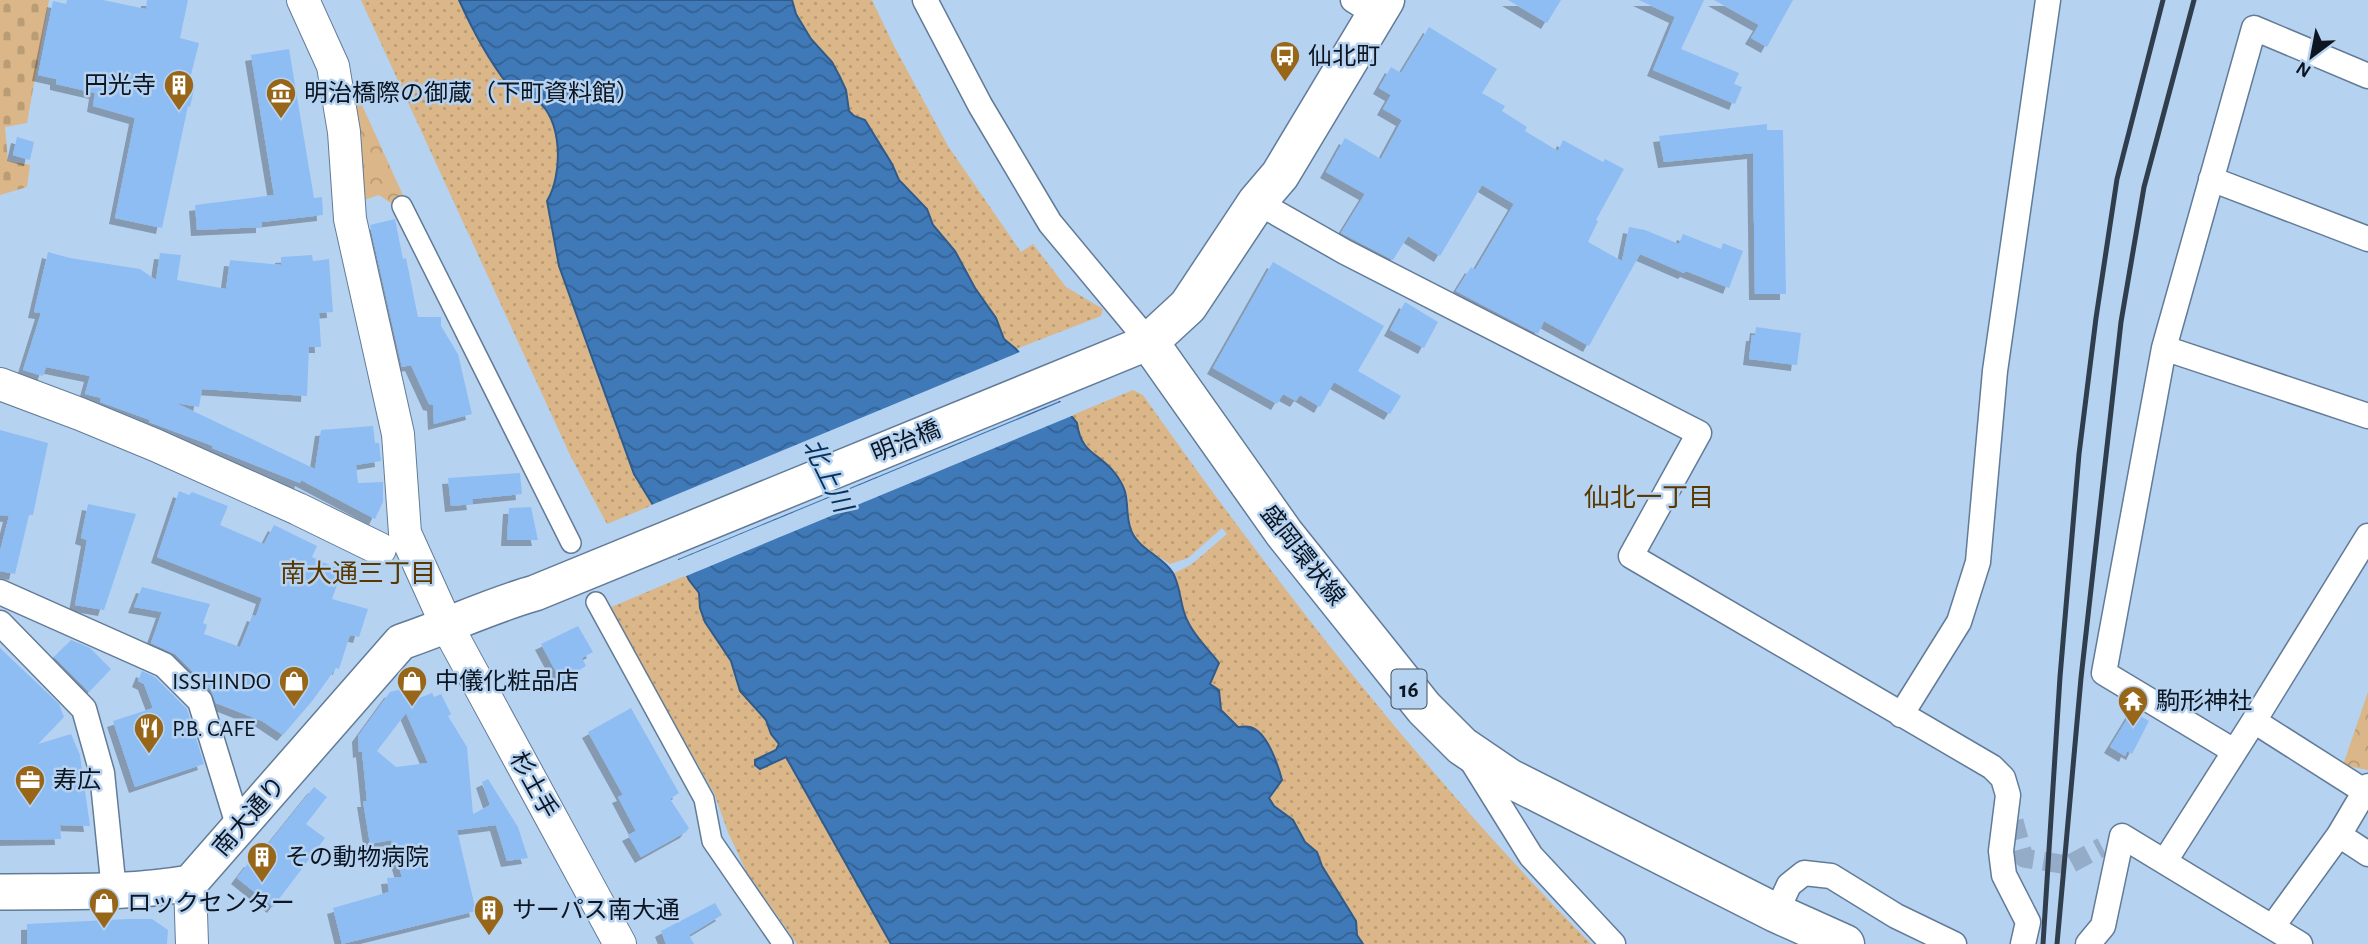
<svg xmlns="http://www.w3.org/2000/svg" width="2368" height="944" font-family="'Alegreya Sans','Noto Sans JP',sans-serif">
  <defs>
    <pattern id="grass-dots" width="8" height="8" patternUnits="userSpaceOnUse" patternTransform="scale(1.75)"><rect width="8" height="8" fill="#dab688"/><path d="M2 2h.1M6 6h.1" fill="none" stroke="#ba9c75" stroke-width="1.8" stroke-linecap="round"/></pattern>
    <pattern id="cemetery-stones" width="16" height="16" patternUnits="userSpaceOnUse" patternTransform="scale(1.75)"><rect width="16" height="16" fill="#dab688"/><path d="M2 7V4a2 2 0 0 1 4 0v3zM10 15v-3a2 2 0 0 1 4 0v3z" fill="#ba9c75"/></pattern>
    <pattern id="park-crowns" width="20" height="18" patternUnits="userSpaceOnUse" patternTransform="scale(1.75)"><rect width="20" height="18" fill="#dab688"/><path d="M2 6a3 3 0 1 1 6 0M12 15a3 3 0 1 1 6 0" fill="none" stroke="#ba9c75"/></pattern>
    <pattern id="water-waves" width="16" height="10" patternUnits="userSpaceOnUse" patternTransform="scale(1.75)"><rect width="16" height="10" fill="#3f79b8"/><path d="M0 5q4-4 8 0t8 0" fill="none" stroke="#336295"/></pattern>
    <filter id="shadow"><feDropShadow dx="-6" dy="6" stdDeviation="0" flood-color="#0004"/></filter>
  </defs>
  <rect width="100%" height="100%" fill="#b6d2f1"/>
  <path fill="url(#grass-dots)" d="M361,0H459C472,29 488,60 508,85C514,93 527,95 536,101C563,119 563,175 547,201C556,271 585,335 609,401C622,437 630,474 653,505L607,524L571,457Z
    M792,0H872L894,46L948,146L1021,252L1033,244L1066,287L1103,309L1101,316L1016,349L1004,339L996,318L975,288L955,251L933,225L927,209L899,180L892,164L865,120L854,116L849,111L846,90L840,77L831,62L811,39L796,14Z
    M1133,390L1143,395C1279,588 1425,775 1591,944H1363L1357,935L1356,921L1322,866L1317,852L1305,842L1301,833L1285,813L1274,806L1269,797L1250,727H1238L1221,710L1219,691L1210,685C1216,661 1196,638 1186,617C1180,604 1178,588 1173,574L1192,564L1227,534L1222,528L1188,558L1170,564L1139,544L1130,527L1127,495L1114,471L1093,455L1079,438L1077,423L1070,416Z
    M687,575L699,593L700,608L705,622L731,661L740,691L766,720L771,734L779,744L776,750L755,760L760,769L786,757L891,944H797L746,871L728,832L714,793L609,608Z"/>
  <path fill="url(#cemetery-stones)" d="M0,0H49L27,123L5,127L8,161L30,165L27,187L0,195Z"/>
  <path fill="url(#park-crowns)" d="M352,83L407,204L398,208L379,195L358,202L345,86Z
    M2368,692V770L2343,765Z"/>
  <path fill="url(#water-waves)" stroke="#305b8a" stroke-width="2" d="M459,0H792L796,14L811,39L832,62L840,77L846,90L849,111L854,116L865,120L892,164L899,180L927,209L933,225L955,251L975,288L996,318L1004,339L1016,349L1077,423C1081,454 1098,452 1114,472C1132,494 1124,505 1130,527C1136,549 1162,555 1173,573C1180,586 1180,601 1185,615C1191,632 1207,648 1219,663L1210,684L1219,690L1221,710L1238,727C1242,727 1246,726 1250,727C1267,731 1278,765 1282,780L1269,798L1274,806L1293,820L1305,842L1317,852L1322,866L1356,921L1357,935L1363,944H891L786,757L760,769L755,765V760L776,750L779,744L771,734L766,720L740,691L731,661L705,622L700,608L699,593L689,580L653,505L634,474L559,266L547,201C563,175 563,118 536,100C527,95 514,93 508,85C488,59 472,29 459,0Z"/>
  <path fill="#b6d2f1" d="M1022,351L1062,400L676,560L649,506Z
    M1063,401L1074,415L684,577L676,561Z"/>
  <path fill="#8ebdf4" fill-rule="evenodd" filter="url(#shadow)" d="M67,0H103L146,9L147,0H188L180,38L199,43L189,83L195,85L190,107L188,106L162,228L115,218L135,118L93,106L95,93L56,84V79L38,75L53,1L66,4Z
    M1508,0H1561L1547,23Z
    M1639,0H1704L1681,49L1739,73L1734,84L1742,87L1735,104L1653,70L1675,17Z
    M1714,0H1793L1767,47L1751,38L1759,25Z
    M1429,27L1497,69L1482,93L1505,106L1502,111L1527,127L1525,131L1558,151L1563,140L1603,162L1605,159L1624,169L1596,220L1598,221L1588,242L1622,261L1629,227L1645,230L1679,244L1683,234L1721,249L1723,243L1743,251L1729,288L1686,271L1684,273L1640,254L1589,346L1544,321L1538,334L1456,291L1471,267L1475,270L1514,204L1482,185L1440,256L1408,236L1393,260L1341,233L1365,194L1326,172L1345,138L1381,159L1402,120L1383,109L1391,95L1379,88L1391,67L1401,73Z
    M289,49L314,198L322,197L323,215L262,222V227L197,230L195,205L274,195L251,55Z
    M1767,124V130H1783L1786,294H1755L1753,153L1664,162L1659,136Z
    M17,137L34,142L30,160L13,155Z
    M395,219L403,259L406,258L418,317H441V326L458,354L472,414L434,424L433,405L429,404L411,365L402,367L370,225Z
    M48,252L70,258L140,269L156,280L160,253L181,255L177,280L226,289L230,260L281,265V257L312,255L313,261L329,259L333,312L319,313L321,347H309L307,396L202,389L199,407L176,403L315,469L321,430L373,426L375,443H379L381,461L356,465L358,483L383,482V502L375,519L301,480L300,483L212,448L213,446L149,422L150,420L100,402L101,398L85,394L90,376L46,367L43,376L23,370L41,313L34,312Z
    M1273,262L1384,326L1358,371L1401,396L1390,414L1334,382L1320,407L1300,395L1296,401L1283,394L1277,404L1213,368Z
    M1405,302L1438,322L1424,348L1390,330Z
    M1756,327L1801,333L1797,365L1749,359L1752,335H1755Z
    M0,430L48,443L33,515H29L15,574L0,571V551L9,516L0,515Z
    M520,473L522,494L472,499L473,504L451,506L448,478Z
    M179,491L189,495L192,492L228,506L220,525L264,544L274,525L317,546L312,557L342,571L332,599L368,609L359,637L350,635L339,669L336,668L313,700L283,735L262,721L216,703L211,690L175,654L151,643L162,612L134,607L142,587L210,604L203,623L207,625L204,634L240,647L253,615L256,616L262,598L157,557Z
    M88,504L136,514L104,610L75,605L87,540L81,538Z
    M531,507L538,540H507L509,508Z
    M578,626L593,652L582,658L586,666L561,681L541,644Z
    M71,640L90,648L111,669L89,692L54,657Z
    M0,648L59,704L64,717L38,744L71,734L80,755L90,826L60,825L61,839L0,840Z
    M142,671L155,677L187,709L204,764L135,787L113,721L153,708L144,684L138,681Z
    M412,686L419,698L432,693L434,697L441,694L451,714L448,716L467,747L473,814L490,805L482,782L488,779L518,827L528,858L507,861L496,825L457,830L476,911L342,944L333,908L389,892L387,878L402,877L391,840L370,844L363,801H367L362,751L359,752L358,736L390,692ZM406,713L428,763L396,767L377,751Z
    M631,708L679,793L670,799L689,828L686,832L641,857L628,835L636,831L618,797L623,795L588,732Z
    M2132,711L2149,721L2132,754L2127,751L2125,756L2110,747Z
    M314,787L327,797L306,824L325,838L273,907L237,878L250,861L253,863Z
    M715,903L722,915L689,935L694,944H666L661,931Z
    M129,919H152L168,930L167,944H27V924Z"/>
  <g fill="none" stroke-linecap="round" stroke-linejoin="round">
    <path stroke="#94acc7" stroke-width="19" stroke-dasharray="19 10" stroke-linecap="butt" d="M2014,821L2024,858L2068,865L2102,847"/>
    <g stroke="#627b97" stroke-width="22">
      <path id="pedestrian" d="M402,206L571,543
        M596,602L704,799L712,841L783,944"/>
    </g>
    <g stroke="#627b97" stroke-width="27">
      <path id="minor" d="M925,0L980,105L1050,223L1149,342
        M1353,0L1377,15
        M2211,179L2368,239
        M1257,202L1345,252L1699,433L1631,556L1992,767L2003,778L2008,795L2001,851L2004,875L2028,922L2023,944
        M2164,348L2368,416
        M0,592L164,665L200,701L239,828
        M0,623L84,709L102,773L114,891
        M1901,715L1959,622L1978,562L1995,371L2048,0
        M2254,721L2364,791
        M2234,751L2104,673L2164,348L2254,28L2368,76
        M1470,758L1531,856L1613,944
        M2339,835L2368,854
        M2165,861L2254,721L2368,536
        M1776,913L1789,885L1804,873L1831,876L1896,916L1954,944
        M2273,926L2339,835L2368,786
        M2088,944L2103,926L2122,836L2300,944"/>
    </g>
    <g stroke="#627b97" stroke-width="34">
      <path id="tertiary" d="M303,0L333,66L344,132L350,219L398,434L405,533L447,626L620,944
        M0,384L80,414L155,445L298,509L380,549
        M190,883L192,944"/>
    </g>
    <g stroke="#627b97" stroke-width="38">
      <path id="secondary" d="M0,892C63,891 127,894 190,883L401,642C446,627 489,606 535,593L1149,342"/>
    </g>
    <g stroke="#627b97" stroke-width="41">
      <path id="primary" d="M1385,0L1280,175L1257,202L1188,306L1149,342L1284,533L1424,708L1462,746L1509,778L1776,913L1845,944"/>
    </g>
    <use href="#pedestrian" stroke="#fff" stroke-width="19"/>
    <use href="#minor" stroke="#fff" stroke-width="24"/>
    <use href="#tertiary" stroke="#fff" stroke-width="32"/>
    <use href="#secondary" stroke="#fff" stroke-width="35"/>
    <use href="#primary" stroke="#fff" stroke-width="38"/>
    <path stroke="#303d4c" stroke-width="5" d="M2043,944L2060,677L2079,454L2096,318L2117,179L2163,0
      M2057,944L2081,678L2121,322L2144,187L2194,0"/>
  </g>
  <defs>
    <g id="bus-pin" transform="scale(1.575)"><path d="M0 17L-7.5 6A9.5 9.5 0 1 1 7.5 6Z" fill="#986619" stroke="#b6d2f1"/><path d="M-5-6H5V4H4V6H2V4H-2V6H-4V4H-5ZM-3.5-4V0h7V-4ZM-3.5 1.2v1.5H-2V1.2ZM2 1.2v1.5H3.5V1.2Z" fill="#fff"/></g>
    <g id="building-pin" transform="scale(1.575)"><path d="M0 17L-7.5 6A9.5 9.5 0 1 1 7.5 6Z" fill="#986619" stroke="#b6d2f1"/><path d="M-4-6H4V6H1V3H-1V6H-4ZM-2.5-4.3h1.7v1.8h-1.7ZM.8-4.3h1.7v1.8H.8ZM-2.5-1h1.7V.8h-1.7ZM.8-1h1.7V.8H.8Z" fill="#fff"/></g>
    <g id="museum-pin" transform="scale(1.575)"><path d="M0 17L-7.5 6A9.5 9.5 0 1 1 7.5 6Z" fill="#986619" stroke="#b6d2f1"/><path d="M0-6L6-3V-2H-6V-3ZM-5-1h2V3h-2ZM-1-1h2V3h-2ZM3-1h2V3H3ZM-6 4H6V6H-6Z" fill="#fff"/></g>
    <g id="shop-pin" transform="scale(1.575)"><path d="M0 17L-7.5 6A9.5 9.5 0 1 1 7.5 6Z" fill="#986619" stroke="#b6d2f1"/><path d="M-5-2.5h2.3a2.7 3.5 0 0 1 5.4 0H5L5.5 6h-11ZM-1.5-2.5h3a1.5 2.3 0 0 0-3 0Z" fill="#fff"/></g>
    <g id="temple-pin" transform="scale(1.575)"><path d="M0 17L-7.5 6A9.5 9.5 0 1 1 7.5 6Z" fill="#986619" stroke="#b6d2f1"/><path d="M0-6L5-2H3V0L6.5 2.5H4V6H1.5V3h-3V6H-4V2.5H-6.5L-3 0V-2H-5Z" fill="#fff"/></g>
    <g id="restaurant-pin" transform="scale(1.575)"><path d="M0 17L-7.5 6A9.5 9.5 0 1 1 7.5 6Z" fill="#986619" stroke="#b6d2f1"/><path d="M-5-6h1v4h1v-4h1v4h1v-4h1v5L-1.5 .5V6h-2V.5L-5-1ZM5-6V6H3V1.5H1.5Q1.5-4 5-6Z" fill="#fff"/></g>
    <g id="office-pin" transform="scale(1.575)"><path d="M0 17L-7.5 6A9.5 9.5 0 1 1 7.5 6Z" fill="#986619" stroke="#b6d2f1"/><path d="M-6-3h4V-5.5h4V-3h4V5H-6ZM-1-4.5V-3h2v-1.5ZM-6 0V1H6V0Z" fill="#fff"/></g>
  </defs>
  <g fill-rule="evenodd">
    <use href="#bus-pin" x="1285" y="56"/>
    <use href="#building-pin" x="179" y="85"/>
    <use href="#museum-pin" x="281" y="93"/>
    <use href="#shop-pin" x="294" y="681"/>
    <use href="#shop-pin" x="412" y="681"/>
    <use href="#temple-pin" x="2133" y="701"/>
    <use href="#restaurant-pin" x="149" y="728"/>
    <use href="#office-pin" x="30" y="780"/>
    <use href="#building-pin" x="262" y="857"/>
    <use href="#shop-pin" x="104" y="903"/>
    <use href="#building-pin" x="489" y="910"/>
  </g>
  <g text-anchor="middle" stroke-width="5" stroke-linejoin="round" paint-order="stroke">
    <rect fill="#b6d2f1" stroke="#3f4e5f" stroke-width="2" x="1391.5" y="669.5" width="35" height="39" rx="5"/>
    <g font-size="23" font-weight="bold" fill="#0c1520">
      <text x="1409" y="697">16</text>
    </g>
    <g font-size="24" fill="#0c1520" stroke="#b6d2f1" text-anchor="start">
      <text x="1308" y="64">仙北町</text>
      <text x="156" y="93" text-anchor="end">円光寺</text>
      <text x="304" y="101">明治橋際の御蔵（下町資料館）</text>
      <text x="271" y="689" text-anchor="end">ISSHINDO</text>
      <text x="435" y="689">中儀化粧品店</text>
      <text x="2156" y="709">駒形神社</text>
      <text x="172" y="736">P.B. CAFE</text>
      <text x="53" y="788">寿広</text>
      <text x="285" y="865">その動物病院</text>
      <text x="127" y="911">ロックセンター</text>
      <text x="512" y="918">サーパス南大通</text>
    </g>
    <g font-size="24" fill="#0c1520" stroke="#b6d2f1">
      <text transform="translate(906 441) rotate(-22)" y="8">明治橋</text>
      <text transform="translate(1303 555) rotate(52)" y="8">盛岡環状線</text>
      <text transform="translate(534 785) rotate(61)" y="8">杉土手</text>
      <text transform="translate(249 816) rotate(-49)" y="8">南大通り</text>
    </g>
    <g font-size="26" font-style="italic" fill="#06325c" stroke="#b6d2f1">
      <text transform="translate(828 475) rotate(64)" y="9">北上川</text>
    </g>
    <g font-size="26" fill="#593800" stroke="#b6d2f1">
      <text x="1649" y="506">仙北一丁目</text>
      <text x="358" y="582">南大通三丁目</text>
    </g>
  </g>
  <g transform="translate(2312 56) rotate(212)" stroke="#b6d2f1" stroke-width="5" paint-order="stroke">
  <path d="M0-5L12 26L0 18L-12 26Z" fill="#0c1520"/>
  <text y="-10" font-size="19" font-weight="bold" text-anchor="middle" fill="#0c1520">N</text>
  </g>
</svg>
